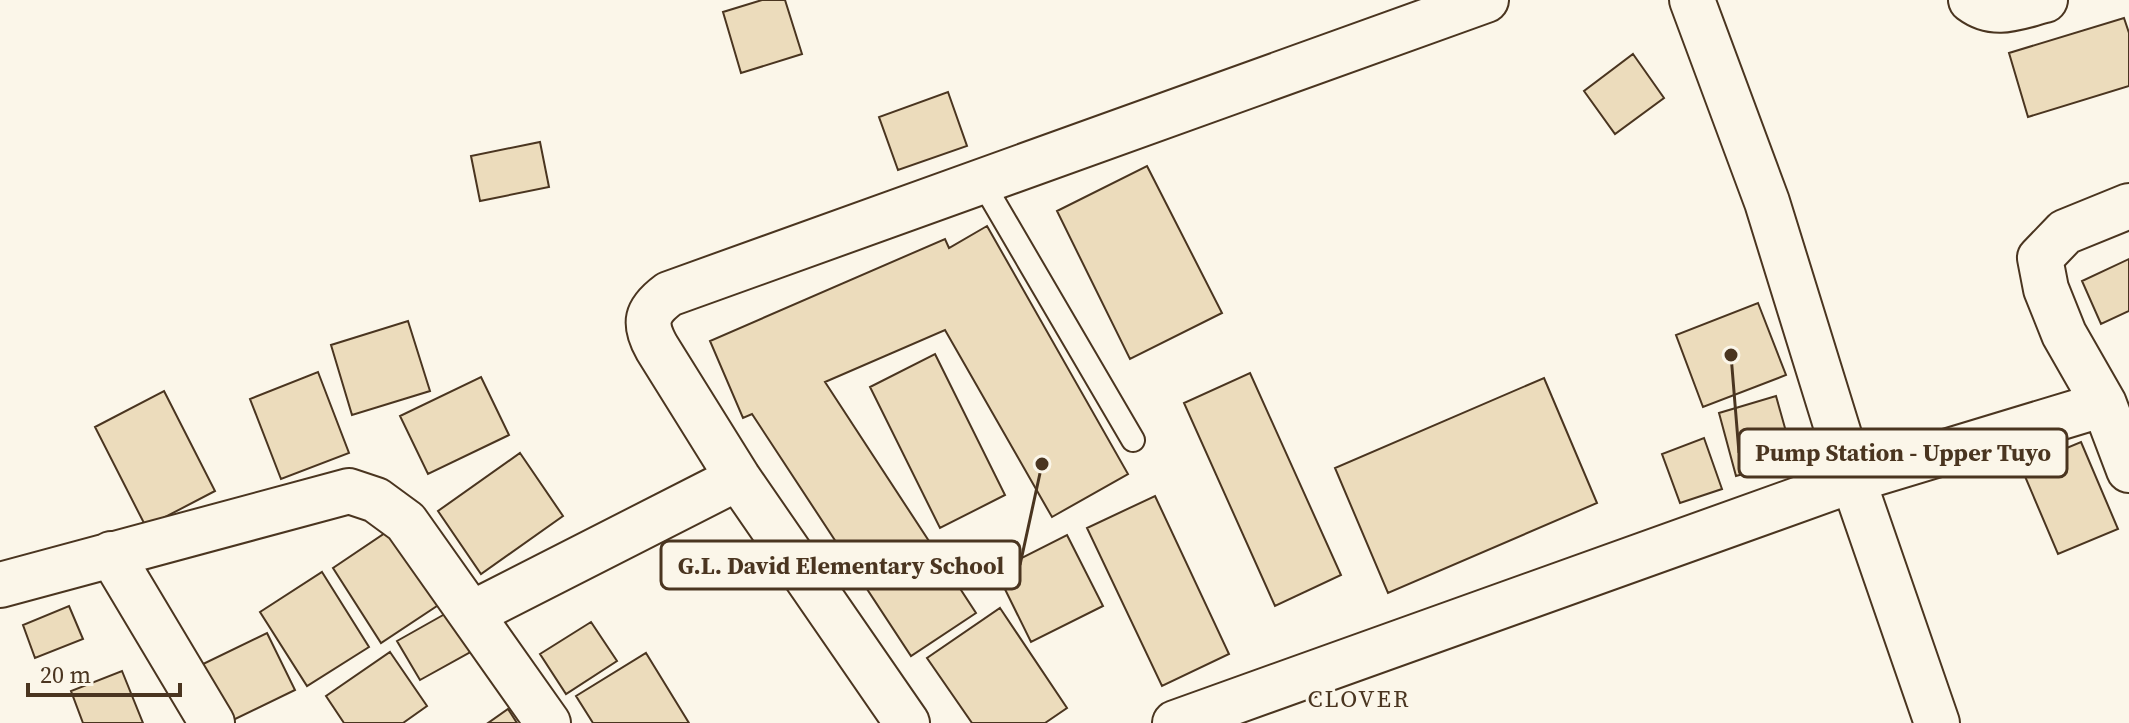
<svg xmlns="http://www.w3.org/2000/svg" width="2129" height="723" font-family="'Source Serif 4',serif">
  <rect width="100%" height="100%" fill="#fbf6e9"/>
  <path fill="#ecdcbc" stroke="#4a3520" stroke-width="2" d="M762,0H785L802,54L741,73L723,12Z
    M2124,18L2129,33V86L2028,117L2009,53Z
    M1633,54L1664,98L1615,134L1584,91Z
    M948,92L967,146L898,170L879,117Z
    M540,142L549,187L480,201L471,156Z
    M1147,166L1222,313L1130,359L1057,211Z
    M987,226L1128,474L1052,517L945,330L825,382L976,613L911,656L752,414L743,418L710,341L945,239L949,248Z
    M2129,259V311L2101,324L2082,281Z
    M1758,303L1786,375L1703,407L1676,335Z
    M408,321L430,391L352,415L331,345Z
    M935,354L1005,495L940,528L870,387Z
    M318,372L349,453L281,479L250,399Z
    M1250,373L1341,575L1275,606L1184,403Z
    M481,377L509,435L428,474L400,416Z
    M1544,378L1597,503L1388,593L1335,468Z
    M164,391L215,491L146,527L95,427Z
    M1776,396L1794,460L1736,476L1719,413Z
    M1704,438L1722,489L1680,503L1662,454Z
    M2081,442L2118,529L2058,554L2021,467Z
    M520,453L563,516L481,574L438,511Z
    M1155,496L1229,654L1162,686L1087,528Z
    M397,525L446,600L381,643L333,568Z
    M1067,535L1103,606L1031,642L996,571Z
    M322,572L369,647L307,686L260,612Z
    M69,606L83,639L35,658L23,625Z
    M1000,608L1067,708L1045,723H972L927,658Z
    M452,610L474,650L420,680L397,641Z
    M591,622L617,661L566,694L540,654Z
    M267,633L295,690L229,722L201,665Z
    M390,652L427,706L403,723H344L326,696Z
    M646,653L689,723H593L576,696Z
    M122,671L143,723H83L71,691Z
    M508,709L517,723H488Z"/>
  <g fill="none" stroke-linecap="round" stroke-linejoin="round">
    <g stroke="#4a3520" stroke-width="26">
      <path id="service" d="M981,180L1133,440"/>
    </g>
    <g stroke="#4a3520" stroke-width="48">
      <path id="minor" d="M1692,0L1767,202L1853,480L1937,723
        M1971,0C1995,18 2017,7 2045,0
        M2129,206L2065,232L2040,258L2046,289L2064,334L2104,404L2129,470
        M111,554L212,723
        M0,585L349,491L376,500L406,522L548,723
        M471,614L738,478
        M907,723L738,478L657,348C643,323 646,311 669,294L1486,0
        M1175,723L1853,480L2104,404"/>
    </g>
    <use href="#service" stroke="#fbf6e9" stroke-width="22"/>
    <use href="#minor" stroke="#fbf6e9" stroke-width="44"/>
  </g>
  <g text-anchor="middle" stroke-width="6" stroke-linejoin="round" paint-order="stroke">
    <g font-size="24" letter-spacing="2" fill="#4a3520" stroke="#fbf6e9">
      <text x="1359" y="707">CLOVER</text>
    </g>
  </g>
  <path fill="none" stroke="#4a3520" stroke-width="3" d="M1731 355L1739 453M1042 464L1020 565"/>
  <g fill="#4a3520" stroke="#fbf6e9" stroke-width="3">
    <circle cx="1731" cy="355" r="8"/>
    <circle cx="1042" cy="464" r="8"/>
  </g>
  <g fill="#fbf6e9" stroke="#4a3520" stroke-width="3">
    <rect x="1739" y="429" width="328" height="48" rx="8"/>
    <rect x="661" y="541" width="359" height="48" rx="8"/>
  </g>
  <g font-size="24" text-anchor="middle" font-weight="bold" fill="#4a3520">
    <text x="1903" y="461">Pump Station - Upper Tuyo</text>
    <text x="841" y="574">G.L. David Elementary School</text>
  </g>
  <path d="M28 683v12h152v-12" fill="none" stroke="#4a3520" stroke-width="4"/>
  <text x="40" y="683" font-size="24" fill="#4a3520" stroke="#fbf6e9" stroke-width="6" paint-order="stroke">20 m</text>
</svg>
